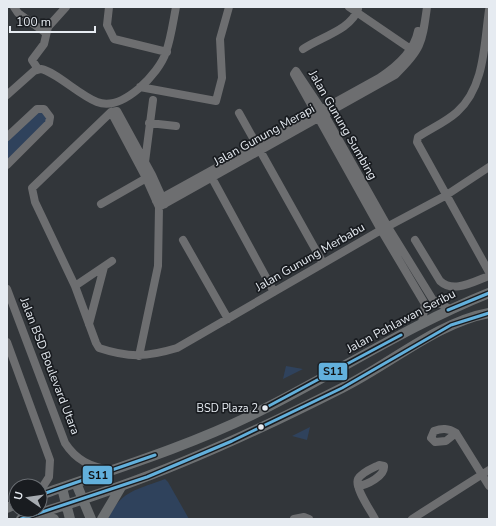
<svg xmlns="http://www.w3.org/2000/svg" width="496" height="526" font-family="'Nunito Sans',sans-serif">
  <rect width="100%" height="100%" fill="#32363a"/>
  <path fill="#2f425c" d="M35,107L50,113L42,133L7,169V134Z
    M286,366L303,369L283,379Z
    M310,427L307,440L292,436Z
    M165,479L168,482L189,519H108C121,490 137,490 165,479Z"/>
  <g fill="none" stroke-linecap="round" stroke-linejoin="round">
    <path stroke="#6d6e70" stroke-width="8" d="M14,7L18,13L46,33
      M109,7L107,25L114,39L167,52
      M349,7L415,52
      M489,10C484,44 485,87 457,112C446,122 430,129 418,137L417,142L489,272
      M303,49C320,37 351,30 358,9
      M38,69L32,60L44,44L48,27L66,7
      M140,87L216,101L222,78L220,39L229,7
      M7,95L34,71L41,69C56,72 79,95 97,102C122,112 159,74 166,52C171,38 173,22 176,7
      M111,112L146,178L159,207L158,266L139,356
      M239,113L323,263
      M149,123L176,126
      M7,137L37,109H44L50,117L49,123L7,165
      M145,162L153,100
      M212,178L274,292
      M156,201L379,78C396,67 414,52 418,31
      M101,204L150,176
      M165,204L152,175L117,111L111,112L32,188L35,202L75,286L96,343L99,348C129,358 147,357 177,348L381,230L445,196L489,167
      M159,207L395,75C422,49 422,43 427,7
      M183,240L228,319
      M415,240L440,281C454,294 474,281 489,276
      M75,286L112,261
      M7,289L65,443C76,460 90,467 111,470
      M422,323L425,304L381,230L294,74L296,71L322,110L388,227L433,300L450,309
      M89,324L104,267
      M7,342L50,460L49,477L40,491
      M456,433L446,441L435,442L431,438L434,431C442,428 448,428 456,433L489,486
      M358,486C367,485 385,476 384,466L379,465C373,468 362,472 358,479C354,487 371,511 375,519
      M294,519L304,517L309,519
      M412,519L489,470"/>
    <path stroke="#6d7072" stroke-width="10" d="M76,483L91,519
      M62,488L70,519
      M40,495C111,470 184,448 252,415C332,376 406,326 489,293
      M7,508L16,504
      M36,518L54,519
      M21,519C53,509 86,499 118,487C195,460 269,425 342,388C389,365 438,322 489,313
      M102,519L121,487"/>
    <g stroke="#191c20" stroke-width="6">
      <path id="bus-1" d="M448,310L489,293
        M265,408L401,335
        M40,495L155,455
        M21,519L147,477L232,441L342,388L451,325L489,313"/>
    </g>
    <use href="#bus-1" stroke="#62b0dc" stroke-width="3"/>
  </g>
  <g fill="#e6ebf1" stroke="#191c20" stroke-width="1.5">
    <circle cx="265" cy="408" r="3.5"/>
    <circle cx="261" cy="427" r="3.5"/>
  </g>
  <g text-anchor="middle" stroke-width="3.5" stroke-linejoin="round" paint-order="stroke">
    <g font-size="11" fill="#e6ebf1" stroke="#191c20" text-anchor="end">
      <text x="258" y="412">BSD Plaza 2</text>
    </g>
    <g font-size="12" fill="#e6ebf1" stroke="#191c20">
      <text transform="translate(343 125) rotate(60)" y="4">Jalan Gunung Sumbing</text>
      <text transform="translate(264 135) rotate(-29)" y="4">Jalan Gunung Merapi</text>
      <text transform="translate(310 257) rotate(-30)" y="4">Jalan Gunung Merbabu</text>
      <text transform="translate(401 321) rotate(-28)" y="4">Jalan Pahlawan Seribu</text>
      <text transform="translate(50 366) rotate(69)" y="4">Jalan BSD Boulevard Utara</text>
    </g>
  </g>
  <g stroke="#191c20" stroke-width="1.5">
    <rect x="318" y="362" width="30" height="19" rx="4" fill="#62b0dc"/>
    <rect x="82" y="465" width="31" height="20" rx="4" fill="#62b0dc"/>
  </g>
  <g font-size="11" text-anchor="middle" font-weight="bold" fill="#111">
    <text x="333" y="375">S11</text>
    <text x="98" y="479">S11</text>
  </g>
  <rect width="496" height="526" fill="none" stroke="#e6ebf1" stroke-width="16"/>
  <g transform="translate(28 498) rotate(283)"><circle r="19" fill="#191c20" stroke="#6b6f74"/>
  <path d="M0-3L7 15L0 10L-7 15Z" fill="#a7acb1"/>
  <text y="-6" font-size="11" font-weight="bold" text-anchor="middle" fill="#e6ebf1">U</text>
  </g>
  <path d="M10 26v6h85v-6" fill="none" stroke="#e6ebf1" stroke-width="2"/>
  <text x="16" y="26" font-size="12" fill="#e6ebf1" stroke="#191c20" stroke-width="3" paint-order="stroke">100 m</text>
</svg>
